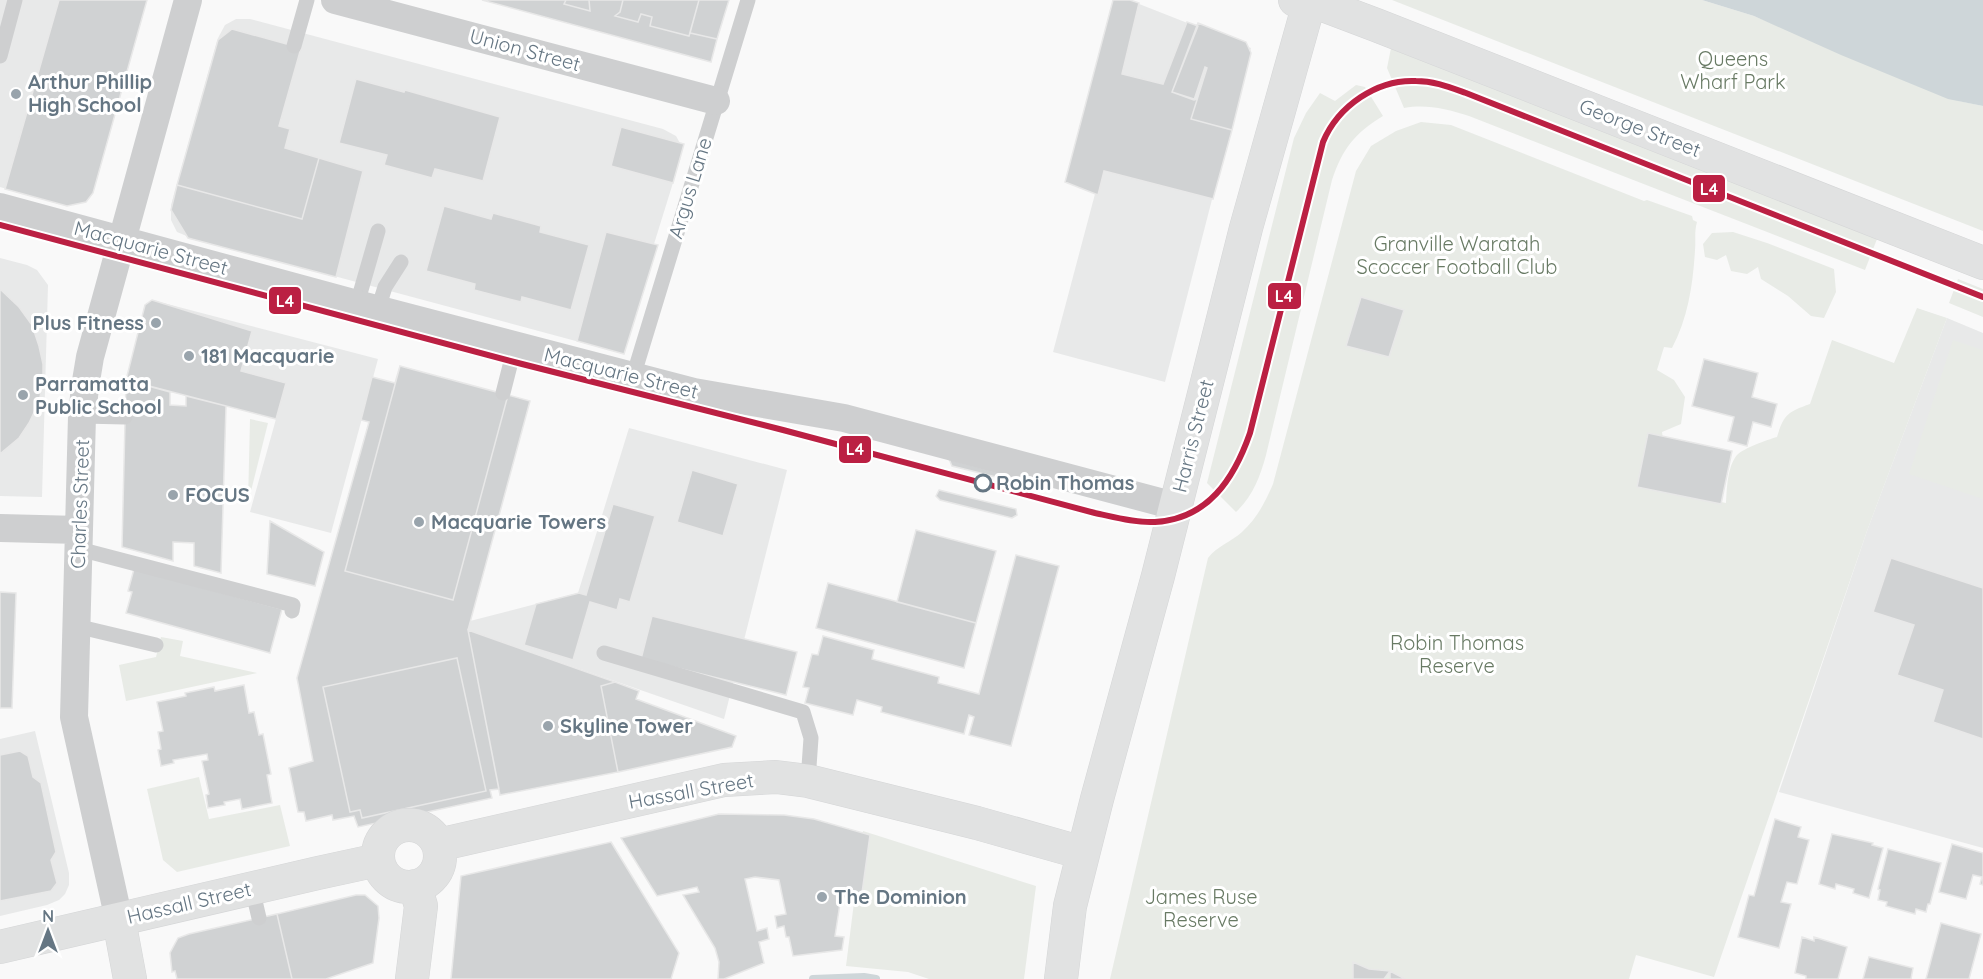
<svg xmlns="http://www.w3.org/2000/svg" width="1983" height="979" font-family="Quicksand,sans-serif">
  <rect width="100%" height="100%" fill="#f9f9f9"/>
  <path fill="#e8e9e9" d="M0,0H147L86,202L67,206L0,187Z
    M1129,0L1251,48L1165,382L1053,352L1095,194L1065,182L1079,130Z
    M236,19H250L663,129L676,136L681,145V157L654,244L658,245L624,354L189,237L177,232L171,220V205L218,38L225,25Z
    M0,258L27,265L37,270L48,285L42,497L0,496Z
    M152,300L378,359L331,533L250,512L276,419L126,380L145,305Z
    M1947,318L1983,333V848L1779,792L1867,531Z
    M629,428L787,470L724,719L468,630L470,621L578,593Z
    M35,731L69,873V885L65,894L59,900L47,905L0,916V739Z"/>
  <path fill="#e8ebe6" d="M1392,0H1702L1754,16L1959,101L1983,106V231Z
    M1391,48L1711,173L1877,239L1865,270L1469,116C1446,109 1427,104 1404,108L1387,68Z
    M1356,85L1365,87L1383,116C1354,134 1343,148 1332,180L1266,455C1260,477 1253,496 1236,512L1207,483L1294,138L1306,113L1320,93L1335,101Z
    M1421,122L1451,125L1644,201L1647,200L1692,216L1693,220L1697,222C1694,232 1696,240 1695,250C1693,284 1688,318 1672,348L1664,347L1657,370L1674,380L1685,397L1681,424L1662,432L1665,453L1656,489L1726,503C1727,489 1727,467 1737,455C1744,448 1767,440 1777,437C1784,414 1788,412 1810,404L1832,340L1894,363L1917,308L1947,318L1867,531L1714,977L1636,955L1629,979H1110L1208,558C1217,546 1231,542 1242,532C1257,518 1265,503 1273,484L1356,171L1371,146L1396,131Z
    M1733,232L1767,243L1834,269L1836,292L1824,318L1811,316L1788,296L1761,279L1758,267L1747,274L1731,271L1726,255L1717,260L1705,257L1703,244L1712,233Z
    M1958,279L1983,289V317L1949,303Z
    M1953,340L1983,350V499L1909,474Z
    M250,419L268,423L248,503Z
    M161,637L183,641L180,656L257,673L126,701L119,665L156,657Z
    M199,777L209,819L280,805L290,846L177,872L163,860L147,789Z
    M863,831L1036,886L1024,979H929L908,972L846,966Z"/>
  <path fill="#ced6d9" d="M1702,0H1983V106L1948,99L1841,55L1754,16Z"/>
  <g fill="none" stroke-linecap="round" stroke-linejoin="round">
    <path stroke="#ced6d9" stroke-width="8" d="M813,979L864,977L876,979"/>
  </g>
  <path fill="#d0d2d3" stroke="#e8e8e8" stroke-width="1.5" d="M59,0H147L93,193L86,202L67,206L5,189Z
    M482,0H566L564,4L590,11L589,0H623L620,12L615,16L638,22L641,14L652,17L650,26L689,36L690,33L717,39L711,62Z
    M566,0H589L590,11L564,4Z
    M623,0H699L689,36L650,26L652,17L641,14L638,22L615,16L620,12Z
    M699,0H729L717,39L690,33Z
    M1113,0H1130L1139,3L1122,74L1163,84L1187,22L1198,26L1172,92L1197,100L1191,119L1232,130L1213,199L1104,171L1098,195L1065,182Z
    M1198,23L1246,42L1251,53L1232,130L1191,119L1207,68L1205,67L1194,100L1172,92Z
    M232,29L301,48L279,126L290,129L285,148L319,158L302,219L177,185L218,40Z
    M356,79L404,92L405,90L500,117L483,181L435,169L432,178L384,165L387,155L339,143Z
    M621,127L684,144L673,183L611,166Z
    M319,158L363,171L336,277L188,238L171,210L177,185L302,219Z
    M444,206L491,219L493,213L541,226L540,232L589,245L571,310L522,297L521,302L474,290L475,284L426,271Z
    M606,232L658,245L624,354L577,341Z
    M0,289L19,307L32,325L39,346L43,364V383L39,402L29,423L19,438L0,454Z
    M1361,297L1404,310L1389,357L1346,346Z
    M152,300L252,331L241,371L286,383L276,419L126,380L145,305Z
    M1704,359L1758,373L1752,397L1777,404L1771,427L1753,422L1747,446L1728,441L1734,417L1692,406Z
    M400,366L530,401L468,630L499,789L490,790L492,798L358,827L354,816L333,820L332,815L306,821L304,812H298L289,768L313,761L297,678L369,422L361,420L372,377L395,383Z
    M400,366L508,395L453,600L345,571Z
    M126,380L170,392V405L186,406V396L226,406L221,573L194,566V543L173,542V561L122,547Z
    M1648,433L1732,451L1721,504L1637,487Z
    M949,459L1030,481L1024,484L952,466Z
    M692,470L738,484L723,536L677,522Z
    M939,490L1016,509L1017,515L1012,518L940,500L936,496Z
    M613,504L655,516L630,602L620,599L617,610L590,602L573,660L524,645L536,604L579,593L586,595Z
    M270,521L324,552L315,586L267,574Z
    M916,530L996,551L976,623L897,602Z
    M1016,555L1059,566L1011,746L969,735L974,717L969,715L964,734L881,712L882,707L857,700L853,715L805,703L809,688L803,687L812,654L818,655L823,636L874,650L872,659L939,677L938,683L979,694Z
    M1891,558L1983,588V739L1933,722L1943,690L1897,675L1914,625L1873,612Z
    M134,569L282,609L270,653L126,613L132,592L128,591Z
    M828,583L976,623L964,668L816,628Z
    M0,592L16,593L12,708H0Z
    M652,616L797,652L786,695L641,659Z
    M468,630L615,682L601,686L618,772L500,795Z
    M457,658L486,791L362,818L360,810L350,812L323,687Z
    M615,682L639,691L636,699L736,736L732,747L618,772L601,686Z
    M244,685L249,713L254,712L259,735L263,734L271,774L267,775L272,803L242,809L240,799L224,802L225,805L208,808L206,795L209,794L202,761L208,760L207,754L173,760L174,763L161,766L158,750L161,749L158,732L163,731L157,702L186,696L185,693L214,687L215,691Z
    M20,751L28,756L33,777L41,783L56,852L51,860L57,883L51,891L0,901V755Z
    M719,814L784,815L814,819L870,835L861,900L841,897L835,936L844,937L842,950L793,956L789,937H786L784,926L777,928L775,916L786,914L779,880L755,877L745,879L757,931L767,928L769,939L759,942L764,963L724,979H718L719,962L715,948L683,895L699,892L697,887L657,896L621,838Z
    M1775,819L1801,827L1798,837L1809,840L1797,884L1787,882L1781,902L1791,904L1779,948L1738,937L1749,895L1754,896Z
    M1832,834L1873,843L1872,845L1883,848L1869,898L1853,893L1854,889L1836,884L1835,889L1819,884Z
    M611,842L679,953L671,979H451L461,876Z
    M1952,844L1983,853V885L1980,884L1982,877L1973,875L1966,899L1939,892Z
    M1888,849L1941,863L1930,904H1928L1926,912L1916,909L1915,914L1886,906L1887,902L1878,900L1880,890L1878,889Z
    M356,895H365L378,906L379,918L373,963L326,979H292L277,914Z
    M277,914L292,979H177L175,971L172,972L170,953L178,938L189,934Z
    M1941,923L1981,934L1969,979H1926Z
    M1802,937L1814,941V937L1847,947L1838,979H1806V976L1795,973Z
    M1869,957L1913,968L1911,979H1863Z
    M1353,962L1369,969L1390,971L1384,979H1353Z
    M1390,971L1405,979H1390Z"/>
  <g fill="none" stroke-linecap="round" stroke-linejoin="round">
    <g stroke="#d5d6d7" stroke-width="34">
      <path id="secondary" d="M1295,0H1310L1376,25L1983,263
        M378 856a31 31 0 1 1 62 0a31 31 0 1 1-62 0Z
        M438,845L724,780L776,777L808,781L977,823L1083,853
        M119,920L130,979
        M0,947L318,873L378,860
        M412,979L421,906L415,886
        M1061,979L1070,906L1097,799L1158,576L1246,228L1310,0"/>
    </g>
    <path stroke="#cecfd0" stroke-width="15" d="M294,46L307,0
      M0,56L15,0
      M357,304L378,231
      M378,309L385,287L401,262
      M633,377L748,0
      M503,393L515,346
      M82,416L125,417
      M79,549L293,605L292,611
      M76,626L156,645
      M604,653L803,712L811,738L808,781
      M252,888L259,918"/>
    <path stroke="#cecfd0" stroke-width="28" d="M335,0L716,101
      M0,207L357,304L694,392L844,418L1175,506
      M0,528L79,530
      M119,920L74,717L82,416L85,387L90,357L188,0"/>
    <use href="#secondary" stroke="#e1e2e2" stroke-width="33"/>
    <g stroke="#fff" stroke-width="10">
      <path id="rail-1" d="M0,225L522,364L783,430L1095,513C1114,517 1135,523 1155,522C1208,519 1234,479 1250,433L1323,142C1338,106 1377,79 1416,81C1434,81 1449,87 1466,93L1983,297"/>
    </g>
    <use href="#rail-1" stroke="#bb2043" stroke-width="6"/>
  </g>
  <g fill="#99a4ac" stroke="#fff" stroke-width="2">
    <circle cx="16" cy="94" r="6"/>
    <circle cx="156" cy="323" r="6"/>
    <circle cx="189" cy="356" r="6"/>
    <circle cx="23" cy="395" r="6"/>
    <circle cx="173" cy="495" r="6"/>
    <circle cx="419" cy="522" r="6"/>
    <circle cx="548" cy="726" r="6"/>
    <circle cx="822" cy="897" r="6"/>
  </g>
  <circle fill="#fff" stroke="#657683" stroke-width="3" cx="983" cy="483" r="8"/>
  <g text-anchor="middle" stroke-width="6" stroke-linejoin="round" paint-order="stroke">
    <g font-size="20" fill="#657683" stroke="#fff">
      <text transform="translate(525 50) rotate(15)" y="7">Union Street</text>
      <text transform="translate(1640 128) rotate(21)" y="7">George Street</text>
      <text transform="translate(690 188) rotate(-73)" y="7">Argus Lane</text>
      <text transform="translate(151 248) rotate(15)" y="7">Macquarie Street</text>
      <text transform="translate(621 373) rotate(14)" y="7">Macquarie Street</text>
      <text transform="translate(1193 436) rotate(-76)" y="7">Harris Street</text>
      <text transform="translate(80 504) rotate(-88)" y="7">Charles Street</text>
      <text transform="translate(691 791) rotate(-10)" y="7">Hassall Street</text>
      <text transform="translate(189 903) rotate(-13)" y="7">Hassall Street</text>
    </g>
    <g font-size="20" fill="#687a64" stroke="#fff">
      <text x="1733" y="66">Queens<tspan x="1733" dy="23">Wharf Park</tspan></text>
      <text x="1457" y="251">Granville Waratah<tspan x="1457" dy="23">Scoccer Football Club</tspan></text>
      <text x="1457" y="650">Robin Thomas<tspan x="1457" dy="23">Reserve</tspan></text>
      <text x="1201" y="904">James Ruse<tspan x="1201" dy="23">Reserve</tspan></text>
    </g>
    <g font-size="20" font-weight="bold" fill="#657683" stroke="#fff" text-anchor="start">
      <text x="28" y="89">Arthur Phillip<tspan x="28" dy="23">High School</tspan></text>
      <text x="144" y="330" text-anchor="end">Plus Fitness</text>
      <text x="201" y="363">181 Macquarie</text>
      <text x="35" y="391">Parramatta<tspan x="35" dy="23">Public School</tspan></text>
      <text x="185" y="502">FOCUS</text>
      <text x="431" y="529">Macquarie Towers</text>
      <text x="560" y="733">Skyline Tower</text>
      <text x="834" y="904">The Dominion</text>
    </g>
    <g font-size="20" font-weight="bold" fill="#657683" stroke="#fff" text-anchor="start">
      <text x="996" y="490">Robin Thomas</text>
    </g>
  </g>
  <g stroke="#fff" stroke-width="2">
    <rect x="1692" y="174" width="34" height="29" rx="6" fill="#bb2043"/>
    <rect x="1267" y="282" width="35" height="28" rx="6" fill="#bb2043"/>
    <rect x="268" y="286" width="34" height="29" rx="6" fill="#bb2043"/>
    <rect x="838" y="435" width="34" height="29" rx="6" fill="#bb2043"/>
  </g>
  <g font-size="16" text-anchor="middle" font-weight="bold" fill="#fff">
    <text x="1709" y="195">L4</text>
    <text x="1284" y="302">L4</text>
    <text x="285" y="307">L4</text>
    <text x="855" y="455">L4</text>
  </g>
  <g transform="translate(48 931)" stroke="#ffffff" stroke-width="4.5" paint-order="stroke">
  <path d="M0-4.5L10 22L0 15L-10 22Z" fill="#657683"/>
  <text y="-9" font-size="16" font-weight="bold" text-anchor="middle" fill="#657683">N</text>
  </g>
</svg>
